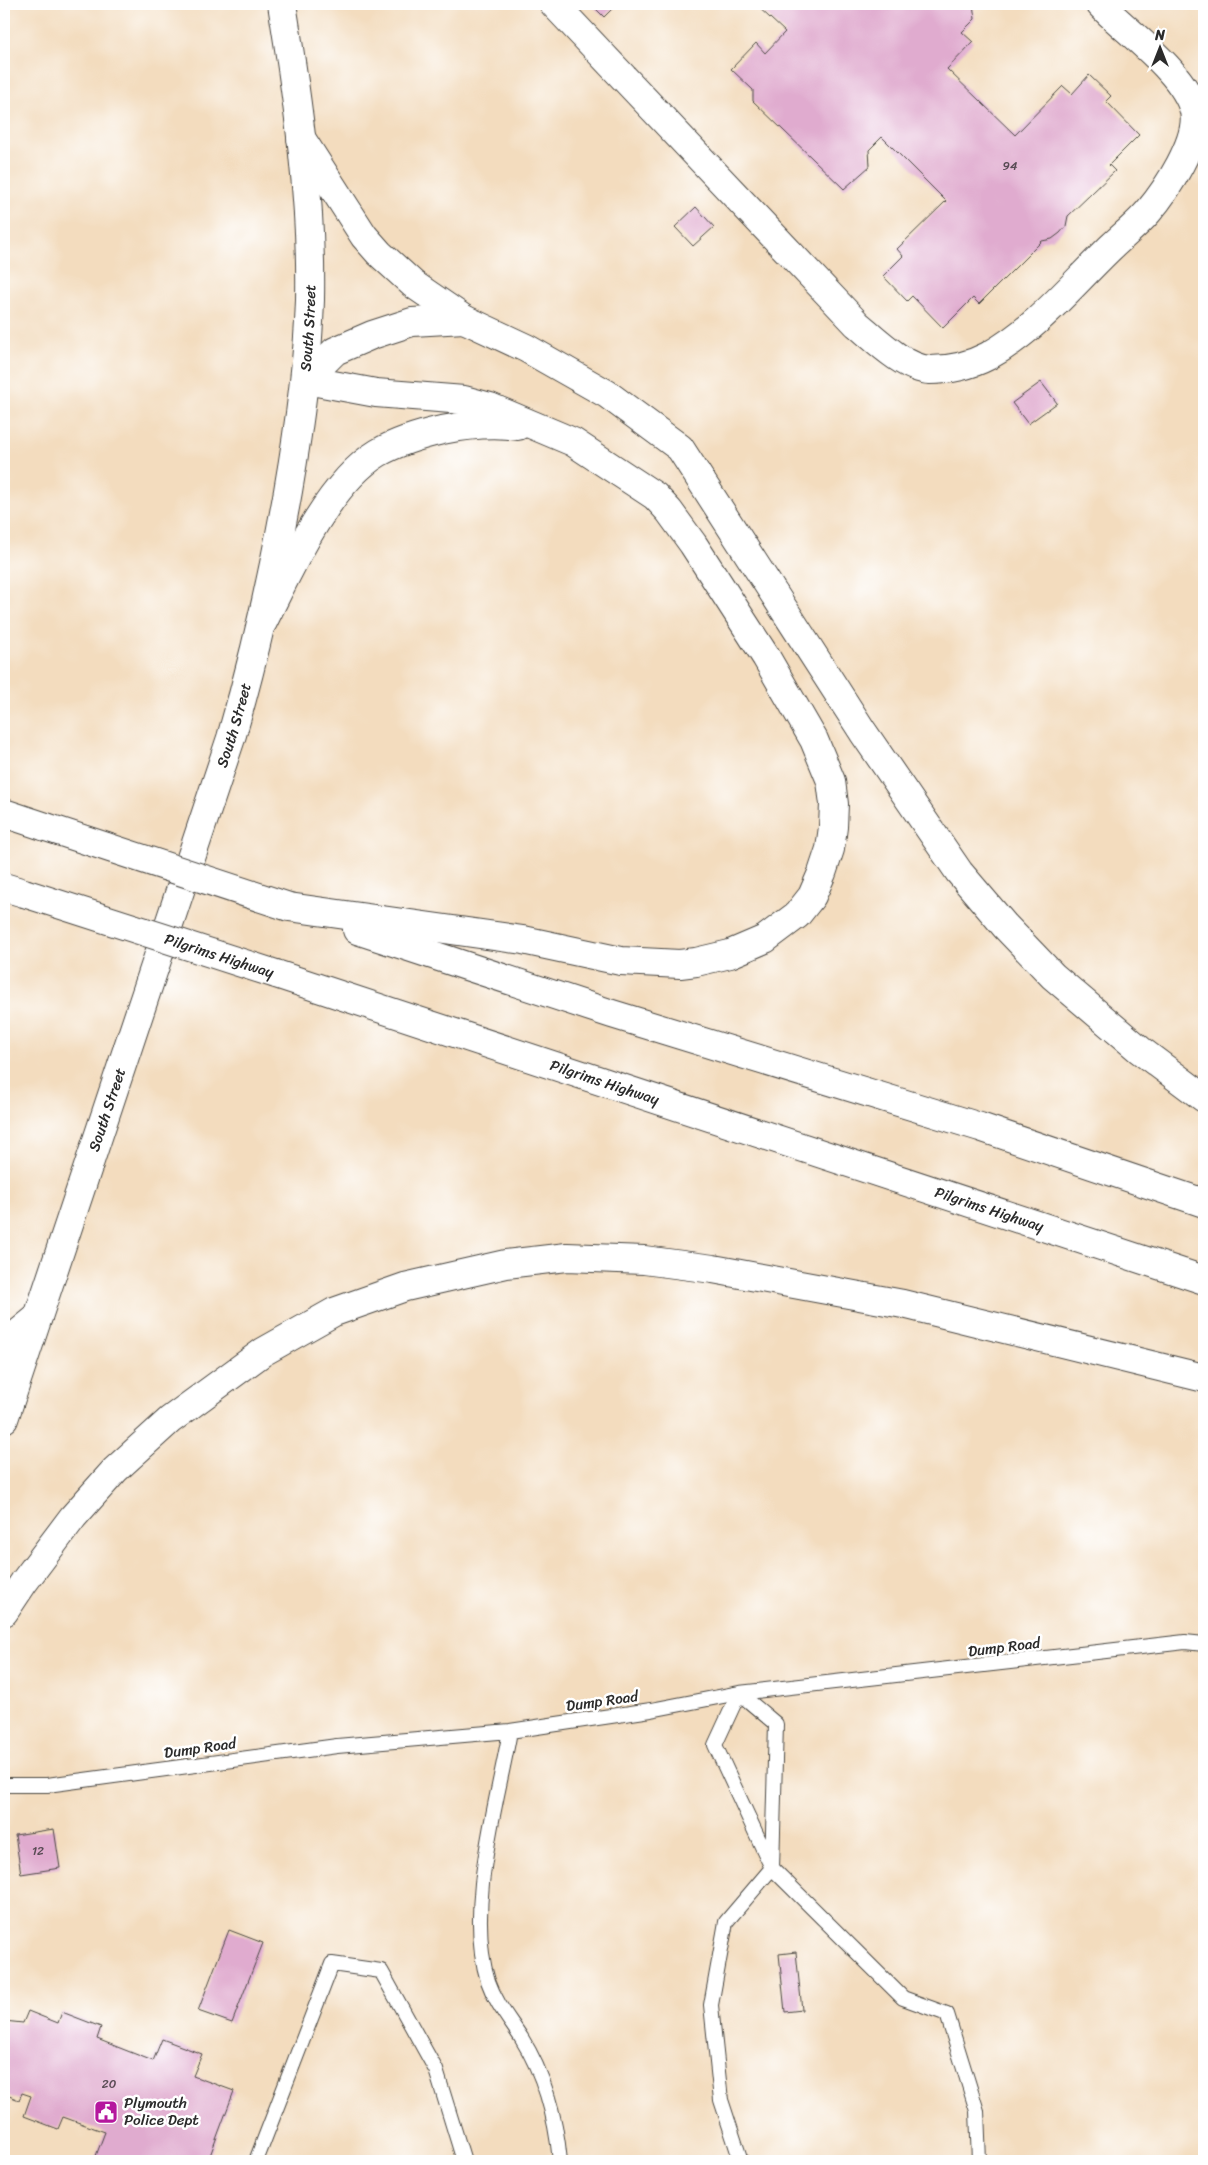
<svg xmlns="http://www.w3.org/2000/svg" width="1208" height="2165" font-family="Sriracha,sans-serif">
  <rect width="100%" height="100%" fill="#fff"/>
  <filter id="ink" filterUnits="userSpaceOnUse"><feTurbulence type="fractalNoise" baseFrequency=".02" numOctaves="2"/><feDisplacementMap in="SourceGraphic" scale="10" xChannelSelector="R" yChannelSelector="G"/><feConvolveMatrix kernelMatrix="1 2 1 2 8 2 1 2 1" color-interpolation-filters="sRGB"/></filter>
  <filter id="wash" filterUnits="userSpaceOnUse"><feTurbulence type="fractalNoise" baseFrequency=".0096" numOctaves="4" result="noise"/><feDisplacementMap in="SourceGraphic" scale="20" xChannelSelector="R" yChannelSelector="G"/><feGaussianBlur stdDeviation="1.12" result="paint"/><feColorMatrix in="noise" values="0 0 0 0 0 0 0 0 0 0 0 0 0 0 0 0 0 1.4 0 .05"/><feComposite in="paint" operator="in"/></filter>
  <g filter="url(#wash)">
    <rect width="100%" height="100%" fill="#f3dcbe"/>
    <g id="blocks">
      <path fill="#e0abcf" d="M591,4H617L604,17Z
        M755,4H973L975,19L962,32L973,42L947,69L1015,135L1063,86L1072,94L1089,75L1111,96L1106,101L1139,135L1109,165L1115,171L1068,216L1066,226L1060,233L1052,239L1042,241L979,304L973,298L943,328L912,296L907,301L883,276L903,256L897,249L946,201L882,137L869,150L870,166L844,189L753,101V90L731,69L756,43L765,53L785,32Z
        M696,207L714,227L693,246L675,227Z
        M1041,382L1057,403L1028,424L1012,403Z
        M54,1829L60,1868L21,1874L15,1835Z
        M229,1930L263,1943L232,2023L198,2011Z
        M796,1952L802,2010L785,2012L779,1954Z
        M28,2011L58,2023L62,2012L101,2027L97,2039L153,2061L162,2039L202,2054L193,2076L234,2091L208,2161H94L105,2132L63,2117L58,2129L24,2116L31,2096L22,2093L19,2100L4,2094V2021L23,2023Z"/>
    </g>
  </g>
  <g filter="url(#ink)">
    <use href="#blocks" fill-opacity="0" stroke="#494641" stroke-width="1"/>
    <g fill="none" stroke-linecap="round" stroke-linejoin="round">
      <g stroke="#494641" stroke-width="16">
        <path id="lane" d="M739,1693L715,1745L772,1868L903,1998L947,2014L977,2111L979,2161
          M739,1693L776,1724L772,1868L726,1922L711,2005L721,2100L741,2161
          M510,1731C497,1805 465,1908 488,1981C496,2004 510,2020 522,2039C545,2076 556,2119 560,2161
          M4,1785H47L337,1746L510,1731L651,1710L739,1693L1185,1642L1204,1644
          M256,2161L332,1964L381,1971L436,2070L464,2161"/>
      </g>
      <g stroke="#494641" stroke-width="30">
        <path id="street" d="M554,4L857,324C875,339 905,369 930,370C949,370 971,365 988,356C1035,330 1069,288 1107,251C1120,238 1136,226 1148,212C1166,191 1200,140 1194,111C1185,72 1126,32 1100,4"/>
      </g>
      <g stroke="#494641" stroke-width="30">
        <g id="secondary">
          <path id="s1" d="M4,1419L231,738C255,656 273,575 288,491C299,428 308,365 310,300C312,201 298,102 282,4"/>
        </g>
      </g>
      <g stroke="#494641" stroke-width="30">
        <g id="highway">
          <path d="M301,138L364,236L379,253L413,284L464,319L526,348L607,394L680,448L863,732L959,872L1005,926L1053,976L1140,1050L1204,1098"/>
          <path d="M306,380L335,351L372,335L412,322L464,319"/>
          <path d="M263,622C289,570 327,484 378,453C397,442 420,435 442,430C467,425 493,422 518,426"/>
          <path d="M4,813L46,827"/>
          <path d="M4,887L24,893"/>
          <path d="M289,907L523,940L621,961L680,964L696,962L730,954L765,939L797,915L812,896L822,873L830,849L833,827L834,804L831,781L814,740L766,657L693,544L669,511L655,496L573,442L490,407L464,400L376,393L306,380"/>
          <path d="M357,930L612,1014L980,1127L1204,1203"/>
          <path id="s2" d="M276,974L1204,1280"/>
          <path d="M4,1345L38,1317"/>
          <path d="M4,1612L24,1582L73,1517L115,1470L170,1420L263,1352L334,1312L405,1287L506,1264L567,1257L644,1260L713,1269L903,1304L1204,1378"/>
        </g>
      </g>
      <use href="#lane" stroke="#fff" stroke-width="14"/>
      <use href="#street" stroke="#fff" stroke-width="28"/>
      <use href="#secondary" stroke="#fff" stroke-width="28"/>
      <use href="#highway" stroke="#fff" stroke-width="28"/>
      <g stroke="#494641" stroke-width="30" stroke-linecap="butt">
        <g id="highway-bridge">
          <path d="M46,827L289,907"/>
          <path id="s3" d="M24,893L276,974"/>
        </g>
      </g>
      <use href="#highway-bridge" stroke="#fff" stroke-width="28"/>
    </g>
  </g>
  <defs>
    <g id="civic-square" transform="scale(1.25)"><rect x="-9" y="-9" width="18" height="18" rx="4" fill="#b5179e" stroke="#fff"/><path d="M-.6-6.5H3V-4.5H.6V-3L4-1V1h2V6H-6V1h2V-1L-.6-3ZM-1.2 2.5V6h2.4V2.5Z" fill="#fff"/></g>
  </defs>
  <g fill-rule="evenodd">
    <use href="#civic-square" x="106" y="2112"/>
  </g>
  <g text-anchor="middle" stroke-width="5" stroke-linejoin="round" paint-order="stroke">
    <g font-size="12" fill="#584b54">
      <text x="1010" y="170">94</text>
      <text x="38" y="1855">12</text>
      <text x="109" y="2088">20</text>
    </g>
    <g font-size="15" fill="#2b2b2b" stroke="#fff">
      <text dy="5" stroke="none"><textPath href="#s1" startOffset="1136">South Street</textPath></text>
      <text dy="5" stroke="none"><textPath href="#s1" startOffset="731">South Street</textPath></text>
      <text dy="5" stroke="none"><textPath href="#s3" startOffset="205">Pilgrims Highway</textPath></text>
      <text dy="5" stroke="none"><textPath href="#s2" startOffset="346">Pilgrims Highway</textPath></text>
      <text dy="5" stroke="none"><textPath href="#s1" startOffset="326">South Street</textPath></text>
      <text dy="5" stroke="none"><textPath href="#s2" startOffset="751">Pilgrims Highway</textPath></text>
      <text transform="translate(1004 1647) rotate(-7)" y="5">Dump Road</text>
      <text transform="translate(602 1701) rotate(-8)" y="5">Dump Road</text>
      <text transform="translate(200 1748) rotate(-8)" y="5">Dump Road</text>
    </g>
    <g font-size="15" fill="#2b2b2b" stroke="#fff" text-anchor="start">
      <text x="124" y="2108">Plymouth<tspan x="124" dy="17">Police Dept</tspan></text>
    </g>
  </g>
  <rect width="1208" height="2165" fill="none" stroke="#fff" stroke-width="20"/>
  <g transform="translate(1160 48)" stroke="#ffffff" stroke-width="4" paint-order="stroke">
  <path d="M0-4L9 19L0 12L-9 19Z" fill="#2b2b2b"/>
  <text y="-8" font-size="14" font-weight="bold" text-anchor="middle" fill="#2b2b2b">N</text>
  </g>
</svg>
